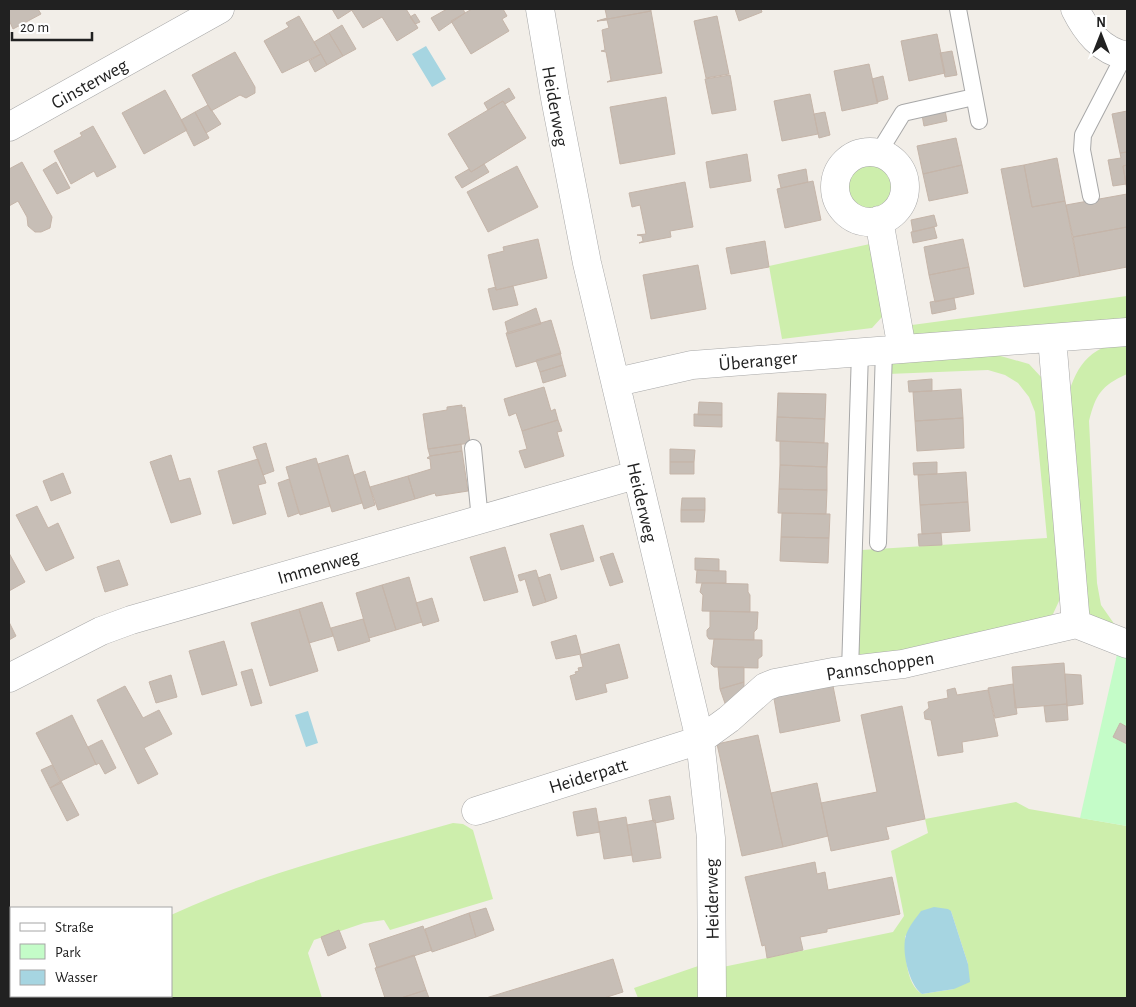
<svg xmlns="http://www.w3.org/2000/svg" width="1136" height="1007" font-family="'Alegreya Sans',sans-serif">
  <rect width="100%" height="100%" fill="#f2eee8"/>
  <path fill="#cdeeac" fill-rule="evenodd" d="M843 185a27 27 0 1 1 54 0a27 27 0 1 1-54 0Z
    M879,242L882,317L872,328L782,339L769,266Z
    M1127,296V322L913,340L912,325Z
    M1127,342V374C1101,386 1096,394 1089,421L1097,583L1101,605L1115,625L1093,619L1084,604L1066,404C1074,369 1088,345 1127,342Z
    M997,355L1029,364L1042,378L1066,586L1053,614L1035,627L857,663L862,550L1047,538L1035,412L1029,397L1018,383L1005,375L988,370L888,374L887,364Z
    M1016,802L1029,809L1127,826V998H719L718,968L893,932L904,916L891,851L928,833L925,819ZM951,911L968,964L954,989L922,994C905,983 906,955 905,936Z
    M453,823L463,824L473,830L493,899L390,930L384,920L364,923L314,940L308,953L322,998H9L11,994L171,996V915C261,873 358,850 453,823Z
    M704,964V998H638L634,988Z"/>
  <path fill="#c4fcc8" d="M1118,650L1127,654V826L1080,818Z"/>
  <path fill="#a6d5e1" d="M426,46L446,79L432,87L412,54Z
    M308,711L318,743L306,747L295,715Z
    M934,907L948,909L951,911L968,964L970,982L954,989L922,994C909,985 901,951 906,935C909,926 916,918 921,911Z"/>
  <path fill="#c7beb6" stroke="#c5b5a9" d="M9,9H38L41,14L13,29L9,20Z
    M332,9H351L352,10L338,19Z
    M351,9H406L418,28L397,41L382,17L363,28Z
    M447,9H463L465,13L439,31L431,18Z
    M472,9H503L507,16L502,19L509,31L471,54L451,21Z
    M598,9H651V11L597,21L607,18L605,9Z
    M735,9H761L762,12L739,21Z
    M651,11L662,73L607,82L611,80L606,52L601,51L605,50L602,30L609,28L607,20L597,21Z
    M415,14L420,22L415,24L410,17Z
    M299,16L321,54L282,73L264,41L289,27L286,23Z
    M717,16L729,74L706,78L694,21Z
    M342,25L356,49L343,56L329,33Z
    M329,33L343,56L327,65L314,42Z
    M937,34L945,73L909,81L901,41Z
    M952,51L957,75L945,77L940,53Z
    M235,52L255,87V93L246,98L240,95L211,111L192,75Z
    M321,54L327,65L315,72L309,61Z
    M869,64L878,103L842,111L834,71Z
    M730,75L736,110L712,114L705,79Z
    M883,76L888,99L877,102L872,79Z
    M509,88L515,98L505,104L503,101L488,110L484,103Z
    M165,90L187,130L144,154L122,113Z
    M810,94L818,134L782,141L774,101Z
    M666,97L675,154L620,164L610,107Z
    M503,101L526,138L471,172L448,134Z
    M208,105L221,124L206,133L195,112Z
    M945,110L947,121L924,126L922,115Z
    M1127,111V152L1120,153L1112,114Z
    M195,112L209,138L194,146L181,120Z
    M825,112L830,135L819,138L814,114Z
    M93,126L116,167L97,177L94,171L71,184L54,151L82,136L80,133Z
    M956,138L962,165L923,174L917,146Z
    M1127,152V165L1123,166L1126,184L1113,186L1108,160L1121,158L1120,153Z
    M747,154L751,181L710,188L706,162Z
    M1057,158L1065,201L1032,207L1024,165Z
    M22,162L52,217L50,228L41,232H35L28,226L27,217L18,201L9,206V169Z
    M56,162L70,188L57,194L43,170Z
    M484,164L489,172L462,188L455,177L469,169L471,172Z
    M962,165L968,193L929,201L923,174Z
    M1024,165L1032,207L1065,201L1080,276L1024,287L1001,169Z
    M1127,165V190L1123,166Z
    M517,166L538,207L488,232L467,192Z
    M806,169L808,182L781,188L778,175Z
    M813,181L821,220L785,228L777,189Z
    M685,182L693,227L670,231L671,237L639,243L643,241L642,236L637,235L646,234L640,205L632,207L629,193Z
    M1127,194V227L1073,237L1066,205Z
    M934,215L937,226L913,232L911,220Z
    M934,227L937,238L913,243L911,232Z
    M1127,227V267L1080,276L1073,237Z
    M538,239L547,278L496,290L488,255L504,251L503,247Z
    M963,239L969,267L929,275L924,247Z
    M765,241L769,267L731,274L726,248Z
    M698,265L706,309L651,319L643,275Z
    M969,267L974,294L935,302L929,275Z
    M513,286L518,305L493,310L488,289L496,287V290Z
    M954,298L956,309L932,314L930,302Z
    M536,308L541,324L508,334L505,322Z
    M551,320L561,354L516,367L506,333Z
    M560,353L563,365L540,372L536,360Z
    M563,365L566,376L543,383L540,372Z
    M932,379V391L909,392L908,381Z
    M544,387L551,411L555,409L558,420L522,431L516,413L509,416L504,399Z
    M961,389L963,418L915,421L913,392Z
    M778,393L826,394L825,419L777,417Z
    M699,402L722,403V415H698Z
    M462,405V408L465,407L470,443L428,449L423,414L447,410V407Z
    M694,414L722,415V427L694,426Z
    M777,417L825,419L824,443L776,441Z
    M963,418L964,448L917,451L915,421Z
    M558,420L562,431L557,432L564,456L525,468L519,451L527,449L522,431Z
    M780,441L828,443L827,467L780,465Z
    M266,443L274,471L263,475L253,447Z
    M461,444L462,451L430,456L428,449Z
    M670,449L695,450L694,462H670Z
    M462,451L468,491L436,496L435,493L415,499L408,476L431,469L430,459L427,458L430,456Z
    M171,455L179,481L190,478L201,514L171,523L150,462Z
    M348,455L362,503L332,512L318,464Z
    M316,458L330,506L300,515L286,467Z
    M258,459L266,483L258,485L266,514L233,524L218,471Z
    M670,462H694V474H670Z
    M937,462V474L914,475L913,463Z
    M780,465L827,467V490L779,489Z
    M365,471L375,505L364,509L354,475Z
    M966,472L968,502L920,505L918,475Z
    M63,473L71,493L51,501L43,481Z
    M408,476L415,499L378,510L370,487Z
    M289,479L299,513L288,517L278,483Z
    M779,489L827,490L826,514L778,513Z
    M682,498H705V510H681Z
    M968,502L970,531L922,534L920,505Z
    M37,506L48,528L58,523L74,558L46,571L16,515Z
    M681,510H705L704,522H681Z
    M782,513L830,514L829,538L781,537Z
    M583,525L594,561L561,570L550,534Z
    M941,533L942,545L919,546L918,534Z
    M781,537L829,538L828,563L780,561Z
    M505,547L518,592L484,601L470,557Z
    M9,553L25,582L9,591Z
    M613,553L623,582L610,586L600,557Z
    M695,558L719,559V571L695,570Z
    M119,560L128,585L105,592L97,567Z
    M536,570L546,602L533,606L525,579L520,581L518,575Z
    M697,570L726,571V583H696Z
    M550,574L557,598L546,602L538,578Z
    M409,577L422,622L396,630L382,585Z
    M702,583L748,584V592L750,595V612L702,611L703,595L700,592Z
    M382,585L396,630L369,638L356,593Z
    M432,598L439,621L423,626L416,603Z
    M322,602L333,636L309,643L299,609Z
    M299,609L318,671L270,686L251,623Z
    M710,611L758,612L757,629L754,632V640L709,639L707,636V630L710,627Z
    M363,619L370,641L338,651L331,628Z
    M9,622L16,636L9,640Z
    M576,635L581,654L556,659L551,642Z
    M714,639L762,640V656L758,659V668L714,667L711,664Z
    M224,641L237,685L202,695L189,651Z
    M619,644L628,678L605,684L607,692L576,700L570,676L576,674L575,672L579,671L578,668L583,667L580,655Z
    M1064,663L1067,706V704L1015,708L1012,667Z
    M718,667H744V682L720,689Z
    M252,669L262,703L251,706L241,672Z
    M1065,674L1081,675L1083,704L1067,706Z
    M171,675L177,697L156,703L149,682Z
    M832,681L840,721L780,733L773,693Z
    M744,682V692L727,709L720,689Z
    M1013,684L1017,714L995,718L988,688Z
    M125,686L143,718L159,710L172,734L144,748L158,774L138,784L97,700Z
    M955,688L957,695L988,690L998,736L962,742L963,752L938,756L931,720L925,719L924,712L929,708L928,702L948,698L947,690Z
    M1067,704L1068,720L1046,722L1044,706Z
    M902,706L925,819L886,827L889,839L831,851L821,803L877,792L861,715Z
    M72,715L96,764L61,781L36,733Z
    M1120,723L1127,727V744L1113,737Z
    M758,735L783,847L742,856L717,744Z
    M102,740L116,768L105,774L99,763L96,765L88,747Z
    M52,765L61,783L50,788L41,770Z
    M61,781L79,815L67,821L50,788Z
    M817,783L828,836L783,847L771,793Z
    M670,796L674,819L655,823L653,821L649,800Z
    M596,808L600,832L577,836L573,812Z
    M626,817L632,855L604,859L598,822Z
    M655,820L661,858L633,862L627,825Z
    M815,862L817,874L825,872L828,890L892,877L900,914L827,929V932L800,937L803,950L767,958L765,945L762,946L745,877Z
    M486,908L494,930L476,937L469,913Z
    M469,913L476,937L432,952L425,929Z
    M423,926L432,950L377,968L369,944Z
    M339,930L346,948L328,956L321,937Z
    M414,955L426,990L401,998H385L375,968Z
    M613,959L623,992L604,998H486Z
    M426,990L429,998H401Z"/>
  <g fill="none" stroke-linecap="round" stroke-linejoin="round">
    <g stroke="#a8a8a8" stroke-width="18">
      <path id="lane" d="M958,9L979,121
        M879,152L903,113L974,97
        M1091,196L1082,150L1083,135L1124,56
        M473,448L480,520
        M878,543L884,350
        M850,671L860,352"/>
    </g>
    <g stroke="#a8a8a8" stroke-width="29">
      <path id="street" d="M540,9L555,98L587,263L700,740L711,838L712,998
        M1075,9C1086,31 1101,51 1127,56
        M9,127L220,9
        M835 187a35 35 0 1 1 70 0a35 35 0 1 1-70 0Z
        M879,220L902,349
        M1052,338L1076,624L1127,644
        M617,382L692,365L1127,332
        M9,678L101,631L131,620L635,475
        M476,811L700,740L729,719L765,687L775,683L833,672L903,664L1076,624"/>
    </g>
    <use href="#lane" stroke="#fff" stroke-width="16"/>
    <use href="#street" stroke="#fff" stroke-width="28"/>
  </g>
  <g text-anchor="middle" stroke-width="4.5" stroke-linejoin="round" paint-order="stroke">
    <g font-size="19" fill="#212121" stroke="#fff">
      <text transform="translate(89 83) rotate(-29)" y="7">Ginsterweg</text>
      <text transform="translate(556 106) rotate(80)" y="7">Heiderweg</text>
      <text transform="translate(758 360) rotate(-5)" y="7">Überanger</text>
      <text transform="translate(643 502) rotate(77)" y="7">Heiderweg</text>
      <text transform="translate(318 566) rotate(-16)" y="7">Immenweg</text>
      <text transform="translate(880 665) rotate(-9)" y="7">Pannschoppen</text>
      <text transform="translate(588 775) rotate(-17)" y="7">Heiderpatt</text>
      <text transform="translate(711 899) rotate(-91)" y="7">Heiderweg</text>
    </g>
  </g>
  <rect width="1136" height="1007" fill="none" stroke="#212121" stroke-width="20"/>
  <rect x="10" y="907" width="162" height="90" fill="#ffffff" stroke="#a6a6a6"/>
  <rect x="20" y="923" width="25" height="8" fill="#ffffff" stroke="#a6a6a6"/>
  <text x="55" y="932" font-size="15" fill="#212121">Straße</text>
  <rect x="20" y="944" width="25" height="15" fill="#c4fcc8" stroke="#a6a6a6"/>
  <text x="55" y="957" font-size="15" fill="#212121">Park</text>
  <rect x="20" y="970" width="25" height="15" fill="#a6d5e1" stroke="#a6a6a6"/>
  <text x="55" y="982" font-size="15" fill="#212121">Wasser</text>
  <g transform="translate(1101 35)" stroke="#ffffff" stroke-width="4" paint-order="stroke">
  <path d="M0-4L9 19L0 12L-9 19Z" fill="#212121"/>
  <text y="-8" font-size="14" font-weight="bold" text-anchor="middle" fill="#212121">N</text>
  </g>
  <path d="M12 32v8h80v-8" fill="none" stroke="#212121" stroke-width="2.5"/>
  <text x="20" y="32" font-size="15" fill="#212121" stroke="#ffffff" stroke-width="4" paint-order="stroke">20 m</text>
</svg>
